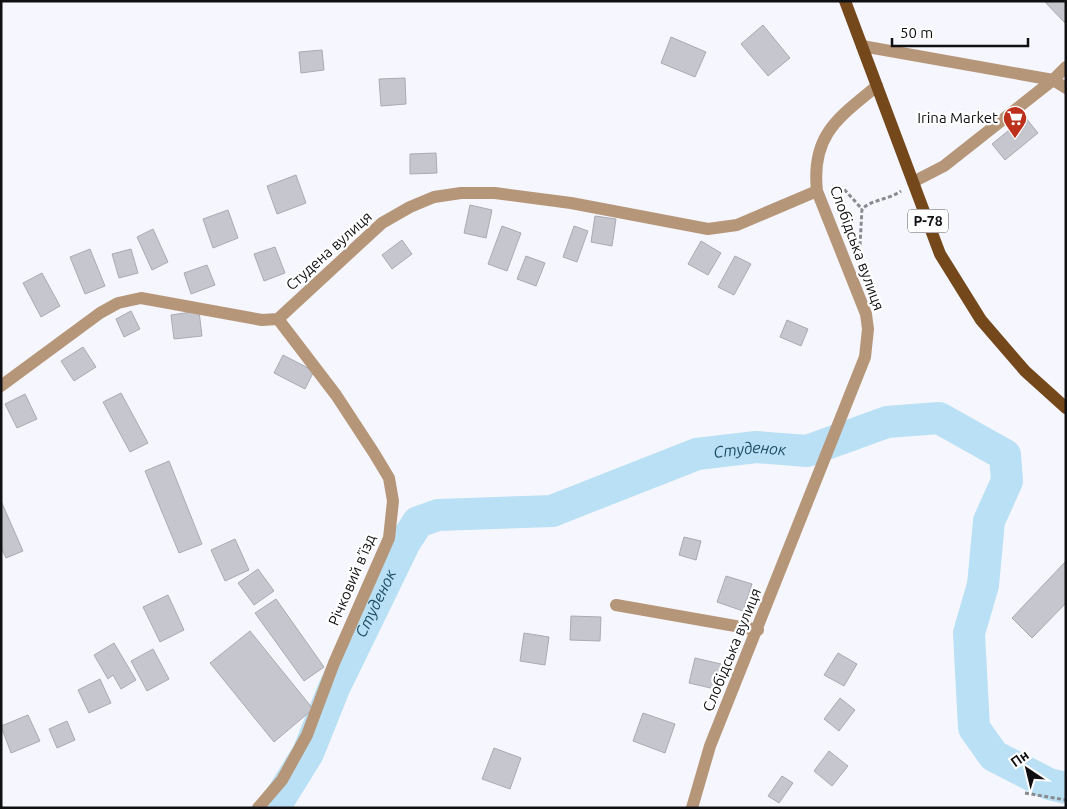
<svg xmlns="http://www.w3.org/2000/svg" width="1067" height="809" font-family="Ubuntu,sans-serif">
  <rect width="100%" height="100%" fill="#f6f7fe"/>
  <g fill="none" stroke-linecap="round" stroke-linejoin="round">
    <path stroke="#b9e0f4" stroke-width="32" id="s1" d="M274,808L308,753L334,688L405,542L418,522L438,515L552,511L697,454L756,447L807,451L887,422L939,418L1005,455L1007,481L989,521L983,585L969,633L974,728L994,756L1049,784L1066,788"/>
  </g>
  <path fill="#c6c6cf" stroke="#aaaab3" d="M1066,1V24L1045,2Z
    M763,25L790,58L768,76L741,44Z
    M671,37L706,52L695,77L661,63Z
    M322,50L324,70L301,73L299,52Z
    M405,78L406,104L381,106L379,79Z
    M1025,117L1038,133L1005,160L992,144Z
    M436,153L437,173L410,174V154Z
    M296,175L306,203L277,214L267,186Z
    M470,205L492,210L486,238L464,233Z
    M228,210L238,238L213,248L203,219Z
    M595,216L616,219L612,246L591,242Z
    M502,226L521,233L507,271L488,264Z
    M574,226L588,231L577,262L563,257Z
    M153,229L168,262L152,270L137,237Z
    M402,240L412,254L392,269L382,255Z
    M701,241L721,253L708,275L688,264Z
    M275,247L285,273L264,281L254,254Z
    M90,249L105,286L85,294L70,257Z
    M131,249L138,273L119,278L112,254Z
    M526,256L545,263L536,286L517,279Z
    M735,256L751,264L734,295L718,287Z
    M207,265L215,285L191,294L184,273Z
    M42,273L60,306L41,317L23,283Z
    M131,311L140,329L124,337L116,319Z
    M199,311L202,336L174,339L171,315Z
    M787,320L808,329L801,346L780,337Z
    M83,347L96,367L74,381L61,361Z
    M283,355L314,371L305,389L274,373Z
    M121,393L148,443L130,452L103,402Z
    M25,394L37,419L17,428L5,404Z
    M169,461L202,544L179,553L145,471Z
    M1,501L23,551L6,558L1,547Z
    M684,537L701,541L696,560L679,555Z
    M235,539L249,570L225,581L211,550Z
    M1065,562L1066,603L1032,638L1012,618Z
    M258,569L274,591L254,605L238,583Z
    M726,576L752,584L743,611L717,602Z
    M168,595L184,630L160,642L143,607Z
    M276,599L324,667L304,681L255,613Z
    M571,616L601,617L600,641L570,640Z
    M250,631L313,709L274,742L210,663Z
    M524,633L549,637L545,665L520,661Z
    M114,643L136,680L121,689L113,675L108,679L94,655Z
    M153,649L169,679L147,691L131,661Z
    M838,653L857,664L844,686L824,675Z
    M695,658L721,664L715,689L689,683Z
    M100,679L111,703L89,713L78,690Z
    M840,698L855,710L839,731L824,719Z
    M643,713L675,724L665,753L633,741Z
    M28,715L40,741L11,753L1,726Z
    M67,721L75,740L57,748L49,729Z
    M494,748L521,758L510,789L482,779Z
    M829,751L848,766L832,786L814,771Z
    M782,776L793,783L779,803L768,796Z"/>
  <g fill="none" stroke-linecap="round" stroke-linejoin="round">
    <path stroke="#898a8f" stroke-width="3" stroke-dasharray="4 2.5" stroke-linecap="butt" d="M832,187L843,188L862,209
      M857,251L860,245L862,209C873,199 888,200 901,191
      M1025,793L1066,800"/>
    <path stroke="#b69679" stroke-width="12" d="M862,46L1053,80L1066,88
      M913,182L944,166L1053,80L1066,67
      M1,386L100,313L118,303L141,298L262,320L278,319L382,223L410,207L434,197L461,193H495L571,203L708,229L737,225L817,191
      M616,605L758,630
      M258,808L282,780L307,735L334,663L389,538L393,501L389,478L374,453L336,395L278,319
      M692,808L710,746L865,357L868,329L866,314L817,191C811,135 838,118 877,86"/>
    <path stroke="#74481b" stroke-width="12" d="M845,1L940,254L981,320L1025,371L1066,408"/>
  </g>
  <defs>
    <g id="supermarket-pin" transform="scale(1.25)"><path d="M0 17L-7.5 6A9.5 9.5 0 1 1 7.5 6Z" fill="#bd301c" stroke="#fff"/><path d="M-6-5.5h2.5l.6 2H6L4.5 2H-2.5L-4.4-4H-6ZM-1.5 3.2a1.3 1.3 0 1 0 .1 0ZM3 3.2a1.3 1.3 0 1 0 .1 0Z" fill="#fff"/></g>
  </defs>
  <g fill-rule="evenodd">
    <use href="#supermarket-pin" x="1015" y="118"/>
  </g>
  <g text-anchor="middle" stroke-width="4.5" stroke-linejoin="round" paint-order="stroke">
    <rect fill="#fff" stroke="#58585a" stroke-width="1" x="908" y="209.5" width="40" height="23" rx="4"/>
    <g font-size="14" font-weight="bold" fill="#101013">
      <text x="928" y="226">Р-78</text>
    </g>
    <g font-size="15" fill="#101013" stroke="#fff" text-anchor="end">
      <text x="998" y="123">Irina Market</text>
    </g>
    <g font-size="15" fill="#101013" stroke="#fff">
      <text transform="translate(857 248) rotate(70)" y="5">Слобідська вулиця</text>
      <text transform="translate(329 251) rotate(-42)" y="5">Студена вулиця</text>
      <text transform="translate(352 580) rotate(-67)" y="5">Річковий в’їзд</text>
      <text transform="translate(732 650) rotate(-68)" y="5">Слобідська вулиця</text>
    </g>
    <g font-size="16" font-style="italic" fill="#1e4d62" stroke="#fff">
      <text dy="6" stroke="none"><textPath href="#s1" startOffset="665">Студенок</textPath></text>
      <text dy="6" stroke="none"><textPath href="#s1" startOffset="229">Студенок</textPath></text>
    </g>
  </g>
  <rect width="1067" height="809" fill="none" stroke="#101013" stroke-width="5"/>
  <g transform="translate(1027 769) rotate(325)" stroke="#ffffff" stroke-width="4" paint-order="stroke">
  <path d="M0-4L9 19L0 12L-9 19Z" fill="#101013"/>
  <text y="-8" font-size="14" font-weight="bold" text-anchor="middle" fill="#101013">Пн</text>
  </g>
  <path d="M892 38v8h136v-8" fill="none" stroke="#101013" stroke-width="2.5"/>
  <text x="900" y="38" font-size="15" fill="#101013" stroke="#ffffff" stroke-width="4" paint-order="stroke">50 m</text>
</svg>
